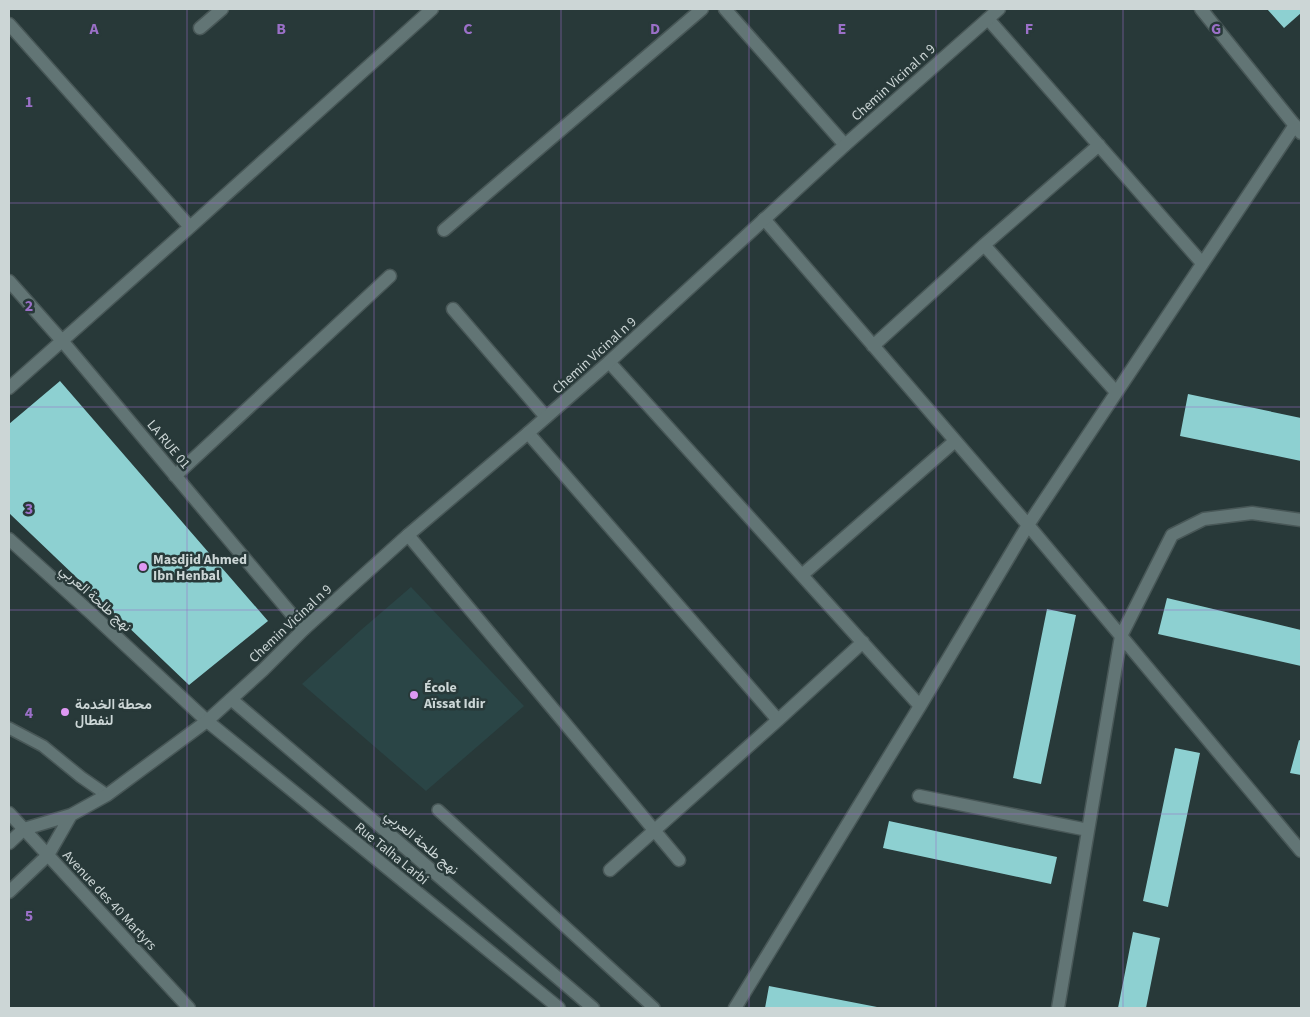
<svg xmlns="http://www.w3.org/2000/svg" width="1310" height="1017" font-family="'Source Sans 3',Vazirmatn,sans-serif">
  <rect width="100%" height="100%" fill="#283939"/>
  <path fill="#2a4546" d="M411,587L524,706L426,791L302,684L361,630Z"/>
  <path fill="#8dd0d1" d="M1267,9H1301V13L1284,28Z
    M60,381L268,621L189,685L9,513V424Z
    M1188,394L1301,418V461L1180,436Z
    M1167,598L1301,630V666L1158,634Z
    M1047,609L1076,615L1041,784L1013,778Z
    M1299,740L1301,741V775L1290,773Z
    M1175,748L1200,753L1168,907L1143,901Z
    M889,821L1057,857L1051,884L883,848Z
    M1133,932L1160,938L1146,1008H1118Z
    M769,986L877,1007V1008H765Z"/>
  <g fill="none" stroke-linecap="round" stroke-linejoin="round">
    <g stroke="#485757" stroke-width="14">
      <path id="service" d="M9,728L43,746L81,777L107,795
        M438,810L654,1008"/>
    </g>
    <g stroke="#485757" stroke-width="15">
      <path id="minor" d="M725,9L845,145
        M1201,9L1301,133
        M988,19L1202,263
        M9,24L190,227
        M200,28L222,9
        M764,219L1028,525L1301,851
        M444,230L702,9
        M984,245L1099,145
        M9,281L64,343L304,629
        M453,309L546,417
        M873,346L984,245L1116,392
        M609,362L920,706
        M9,388L190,227L432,9
        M528,433L778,720
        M175,476L390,276
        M408,535L679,860
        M9,539L92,614L207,721
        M802,575L955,441
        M919,796L1088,830
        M610,870L778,720L863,642
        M735,1008L920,706L1028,525L1295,125
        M1058,1008L1121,636L1172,535L1204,519L1252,513L1301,520"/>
    </g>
    <g stroke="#485757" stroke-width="15">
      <path id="tertiary" d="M231,699L593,1008
        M207,721L559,1008
        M9,843L24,829L71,815L107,795L207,721L263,670L304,629L408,535L528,433L609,362L845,145L999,9
        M9,892L48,855L71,815"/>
    </g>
    <g stroke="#485757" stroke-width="15">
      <path id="secondary" d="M9,813L189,1008"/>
    </g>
    <use href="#service" stroke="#627575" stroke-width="11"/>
    <use href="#minor" stroke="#627575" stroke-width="12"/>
    <use href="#tertiary" stroke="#627575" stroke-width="12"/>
    <use href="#secondary" stroke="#627575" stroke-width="12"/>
  </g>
  <path fill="none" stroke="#9b70c8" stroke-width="1" stroke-opacity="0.55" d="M187,9V1008M374,9V1008M561,9V1008M749,9V1008M936,9V1008M1123,9V1008M9,203H1301M9,407H1301M9,610H1301M9,814H1301"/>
  <g fill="#de98f3" stroke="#283939" stroke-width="2">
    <circle cx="143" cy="567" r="5"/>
    <circle cx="414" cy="695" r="5"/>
    <circle cx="65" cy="712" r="5"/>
  </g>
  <g text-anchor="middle" stroke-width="5" stroke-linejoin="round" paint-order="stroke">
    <g font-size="14" fill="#ccd6d6" stroke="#283939">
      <text transform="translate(893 82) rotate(-42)" y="5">Chemin Vicinal n 9</text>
      <text transform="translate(594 355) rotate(-42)" y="5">Chemin Vicinal n 9</text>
      <text transform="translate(169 444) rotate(50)" y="5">LA RUE 01</text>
      <text transform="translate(96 598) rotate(42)" y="5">نهج طلحة العربي</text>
      <text transform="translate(290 623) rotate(-43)" y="5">Chemin Vicinal n 9</text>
      <text transform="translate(422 842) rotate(40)" y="5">نهج طلحة العربي</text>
      <text transform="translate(392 853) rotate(39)" y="5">Rue Talha Larbi</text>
      <text transform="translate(110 900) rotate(47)" y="5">Avenue des 40 Martyrs</text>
    </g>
    <g font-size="14" font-weight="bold" fill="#ccd6d6" stroke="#283939" text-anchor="start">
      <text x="153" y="564">Masdjid Ahmed<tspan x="153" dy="16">Ibn Henbal</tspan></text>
      <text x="424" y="692">École<tspan x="424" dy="16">Aïssat Idir</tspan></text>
      <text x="75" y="709">محطة الخدمة<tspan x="75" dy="16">لنفطال</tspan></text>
    </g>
  </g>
  <g font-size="16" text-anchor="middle" font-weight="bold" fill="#9b70c8" stroke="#283939" stroke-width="5" stroke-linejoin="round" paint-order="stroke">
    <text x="94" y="34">A</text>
    <text x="281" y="34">B</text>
    <text x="468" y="34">C</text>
    <text x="655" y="34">D</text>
    <text x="842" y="34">E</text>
    <text x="1029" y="34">F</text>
    <text x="1216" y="34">G</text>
    <text x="29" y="107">1</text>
    <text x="29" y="311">2</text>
    <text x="29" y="514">3</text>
    <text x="29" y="718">4</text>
    <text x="29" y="921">5</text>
  </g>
  <rect width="1310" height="1017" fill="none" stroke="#ccd6d6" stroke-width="20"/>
</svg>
